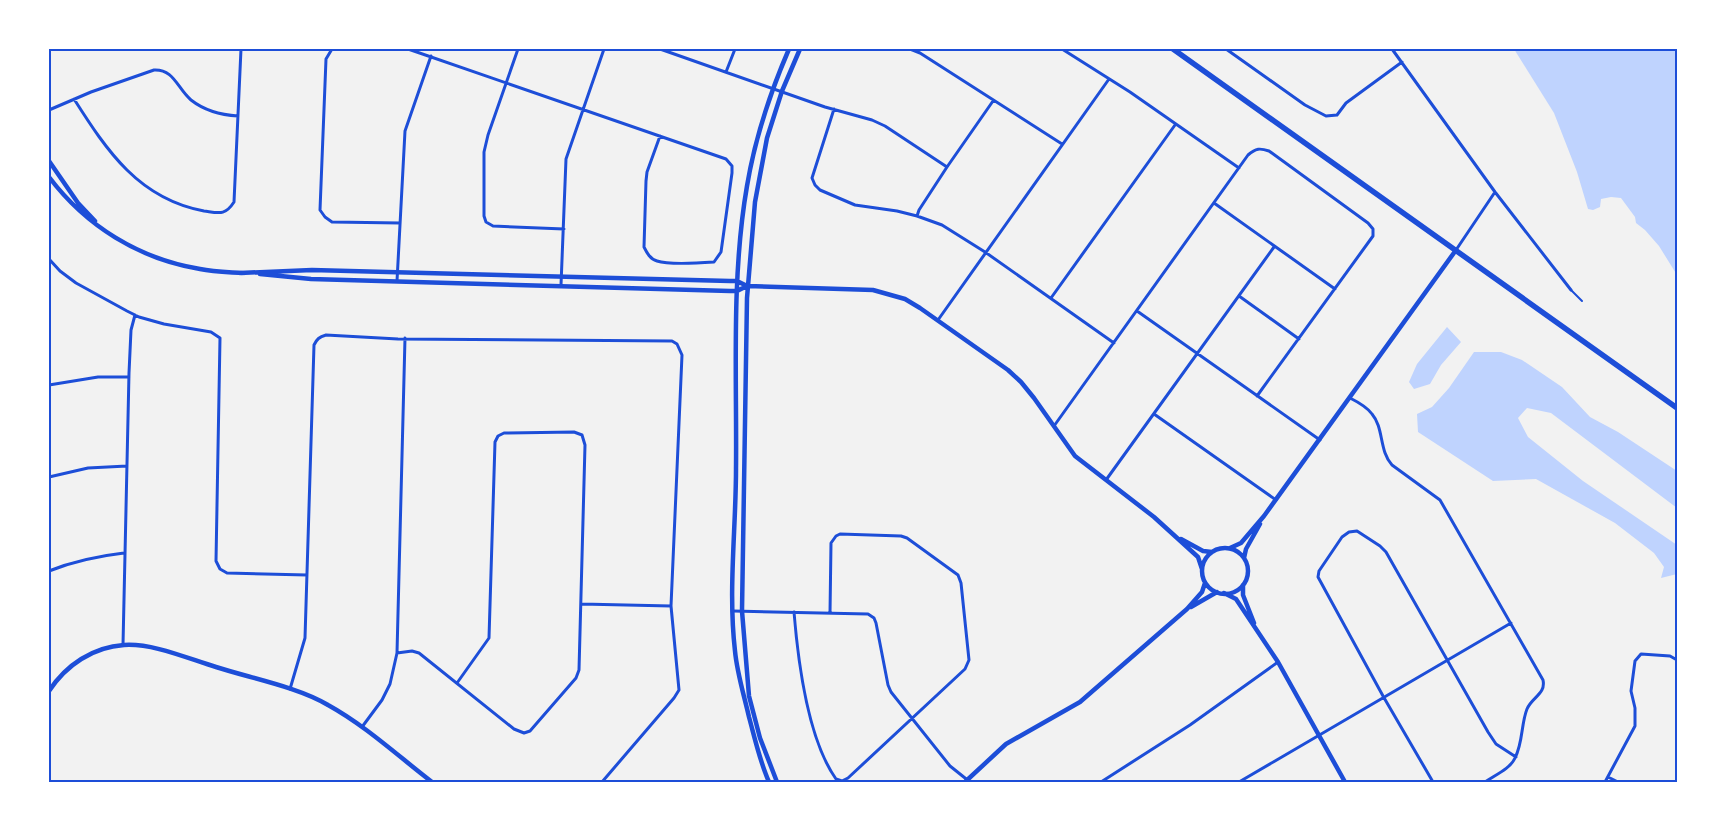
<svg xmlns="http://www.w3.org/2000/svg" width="1726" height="831" font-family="Ubuntu,sans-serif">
  <rect width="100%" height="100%" fill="#f2f2f2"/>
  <path fill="#bfd3fe" d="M1514,49H1677V275L1659,246L1645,230L1636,223L1635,217L1621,198L1611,197L1601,199L1600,207L1593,210L1588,209L1577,172L1554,113Z
    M1447,327L1461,342L1441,365L1430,384L1414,389L1409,382L1417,364Z
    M1474,352H1501L1522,360L1562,387L1590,417L1618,432L1677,471V508L1551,413L1527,408L1518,418L1528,437L1583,481L1677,545V574L1661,578L1664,567L1654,553L1615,523L1536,479L1493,481L1418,432L1417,414L1432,407L1449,388Z"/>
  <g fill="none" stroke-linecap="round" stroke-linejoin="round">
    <path stroke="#1d4ed8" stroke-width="2" d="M1571,290L1582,301"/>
    <path stroke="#1d4ed8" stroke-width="3" d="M332,49L326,59L320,210L325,217L332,222L400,223
      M408,49L726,159L732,166V173L721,252L714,262C700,263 669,265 657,261C650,259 647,253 644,247L646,181L647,172L660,136
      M518,49L488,135L484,152V216L486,222L493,226L564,229
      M660,49L825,107L872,120L885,126L947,167
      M910,49L920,53L1062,144
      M1062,49L1130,92L1239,168
      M1226,49L1305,105L1326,116L1337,115L1346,103L1402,62
      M1392,49L1495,192L1571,290
      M726,72L735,49
      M74,99C107,151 139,199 204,211C219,213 225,216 234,202L241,49
      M834,109L812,178L815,185L820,190L855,205L897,211L917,216L942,225L985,252L1114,343
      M49,110L91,92L154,70C174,69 177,88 191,100C205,111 221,115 238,116
      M1214,203L1335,289
      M917,216L919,210L947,167L993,101
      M1456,250L1495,192
      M49,259L60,271L76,283L127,311L139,317L164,324L211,332L220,338L216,561L220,569L227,573L307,575
      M397,281L405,131L431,56
      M561,285L566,159L604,49
      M1239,296L1299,339
      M1051,298L1175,125
      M1137,311L1320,440
      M938,320L1109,79
      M49,385L98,377H129
      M1350,398C1358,402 1367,407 1372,414C1384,428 1379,451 1392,465L1440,500L1543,680C1546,694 1532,697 1527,709C1521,724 1523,743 1515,758C1510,769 1495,775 1485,782
      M1154,414L1276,500
      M1054,426L1248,155C1256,148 1260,148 1269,151L1368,223L1373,229V236L1257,396
      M49,477L88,468L127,466
      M1106,480L1274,247
      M49,571C74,561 98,556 124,553
      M581,604L671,606
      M733,611L868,614L874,618L876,623L888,685L891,692L950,766L970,782
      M794,612C798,661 807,738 836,779L842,781L848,778L965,669L969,660L961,583L958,575L907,538L901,536L840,534L836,536L831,543L830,613
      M123,645L129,373L131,330L135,315
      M397,653L412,651L419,653L514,729L524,733L530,731L576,678L579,670L585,445L582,435L574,432L504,433L498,436L495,442L489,638L457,683
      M290,689L305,638L314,345C317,339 319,337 326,335L398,339L672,341L677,344L682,355L671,606L679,690L674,698L602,782
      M362,727L382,700L390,684L397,653L405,338
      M1608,777L1618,782
      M1101,782L1190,725L1278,662
      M1239,782L1511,623
      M1433,782L1383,696L1318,577L1319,571L1342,537L1349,532L1357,531L1380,546L1386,552L1488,732L1496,744L1516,757
      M1605,782L1635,726V708L1631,691L1635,661L1641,654L1670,656L1677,660"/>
    <path stroke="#1d4ed8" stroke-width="4.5" d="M49,161L78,203L95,221
      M49,177C86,226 139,259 200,269C214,272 228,272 243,273
      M240,273L312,270L730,281H737L747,286L873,290L905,299L920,308L1008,370L1021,382L1034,398L1075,456L1154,517L1198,557L1202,569
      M260,274L311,279L730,291H737L747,286
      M1181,539L1203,551L1212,552
      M1230,548L1241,543L1264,516L1456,250
      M1202 571a23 23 0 1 1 46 0a23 23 0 1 1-46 0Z
      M1244,558L1246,549L1260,524
      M1243,585V595L1254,623
      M1224,593L1236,599L1278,662L1345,782
      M1191,607L1217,592
      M49,691C66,665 93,647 124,645C153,643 189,659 216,667C250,678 298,687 328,705C366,726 398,756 432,782
      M769,782C760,762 755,739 749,717C744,695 737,673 735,651C728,591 736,529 736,469C737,376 731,278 747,186C755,138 770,93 789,49
      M777,782L760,738L749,696L742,611L747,298L755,202L767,138L782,91L800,49
      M965,782L1006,744L1080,702L1187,609L1202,592L1205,583"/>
    <path stroke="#1d4ed8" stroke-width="5.5" d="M1173,49L1677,408"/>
  </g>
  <rect width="1726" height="831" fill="none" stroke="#ffffff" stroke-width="100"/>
  <rect x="50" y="50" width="1626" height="731" fill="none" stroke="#1d4ed8" stroke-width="2"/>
</svg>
